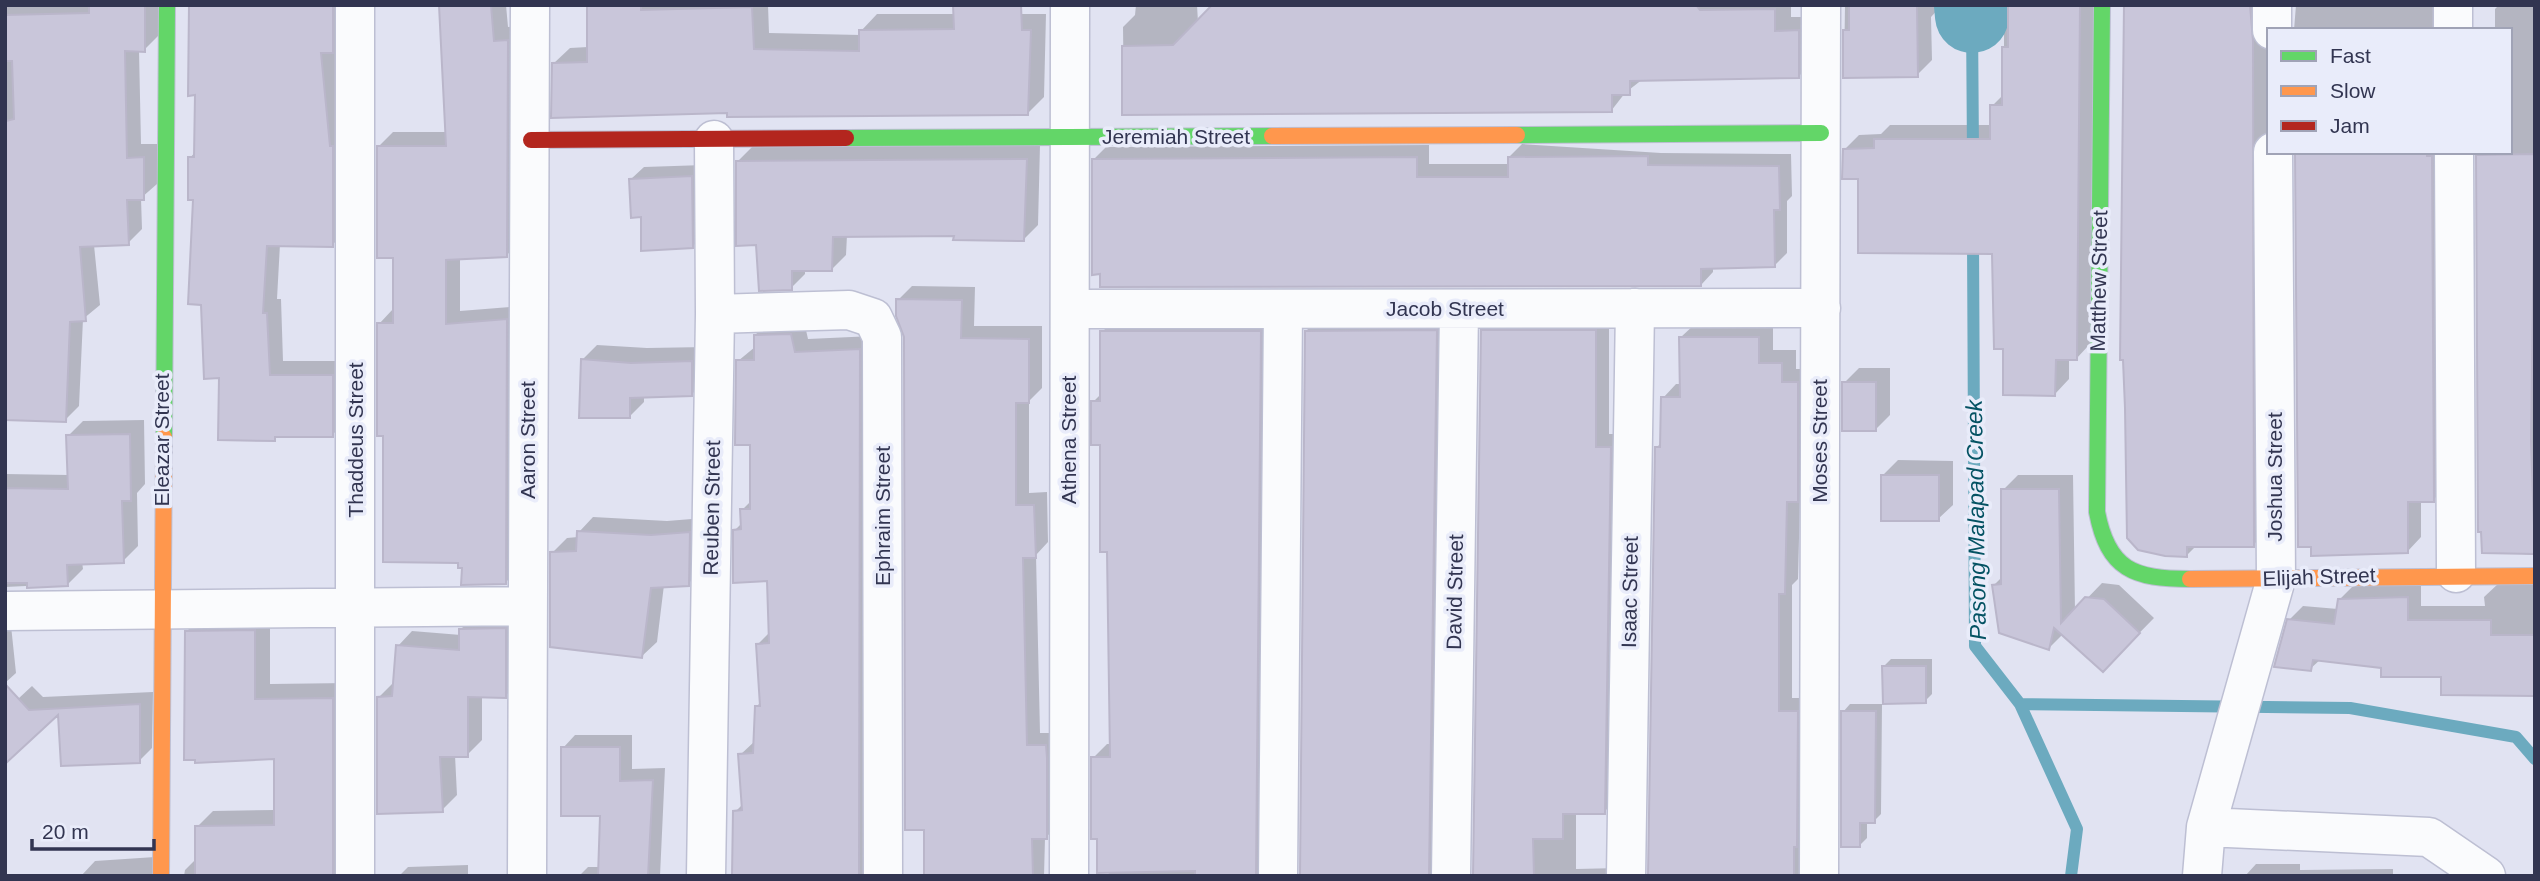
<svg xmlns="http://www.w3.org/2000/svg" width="2540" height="881" font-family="Arial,sans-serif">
  <rect width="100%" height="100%" fill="#e1e3f2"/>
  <path fill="#0003" d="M5,5H159L158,36L144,50H139L141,144H158L157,184L141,198L142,229L128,243L94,245L100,305L83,319L79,406L65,420L5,418Z
    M191,5H348L347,37L335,48L344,132L347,231L332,245L280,244L277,299H281L283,361H347V421L332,435L278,436L274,440L221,376L190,158L196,151L197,94Z
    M439,5H506L508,27L522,26L521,240L507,255L460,257V311L521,306L520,568L505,583L463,567L385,434L379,324L393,309L394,256L379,146L393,132H447Z
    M588,5H768L769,33L861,35V31L877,14H1046L1044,97L1027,114L728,111L553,64L570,48L588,47Z
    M1136,5H1197L1198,22L1214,5H1791V17H1813V62L1798,77L1643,79L1625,93L1611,111L1124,113L1123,27L1135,15Z
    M1845,5H1942L1931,17L1932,60L1917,75L1844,76Z
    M2004,5H2094L2090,344L2076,359H2069V379L2055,394L2004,347L1993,252L1844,150L1859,135L1881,134L1890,125H1992V106L2004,94Z
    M2126,5H2264L2269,30V130L2265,136L2268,531L2253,545H2197L2187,555Z
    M2296,5H2439V30H2294Z
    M2499,5H2535V555L2483,551V530H2479L2478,152H2510V30H2495V9Z
    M1522,144L1661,153L1791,154L1792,196L1787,201V253L1775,265L1713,267V272L1701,285L1093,160L1106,147L1429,145V164H1509V157Z
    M1040,145L1038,225L1023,240L955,234L847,235L846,255L832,269H805V274L791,288L758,244L738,161L752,147Z
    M2297,152H2446L2447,486L2433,500H2421V537L2407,552Z
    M704,165L705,234L692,247L643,216L631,179L644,167Z
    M912,286L975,287L974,326H1042V388L1029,401V493L1047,492L1048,542L1036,555L1040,733H1059L1060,824L1045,838L1044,876H926L906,337L898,300Z
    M1320,317H1450L1448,876H1302L1306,331Z
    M1496,317H1609V434H1624L1618,798L1604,812H1576V869L1619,868L1625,876H1475L1482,331Z
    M1116,318H1274L1275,876H1109L1093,758L1107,744H1112L1108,550L1102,444L1093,402L1102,393V332Z
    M804,321L808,339L873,336L872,876H734L735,812L743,804L740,755L755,741L757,706L761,702L757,645L770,632L769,580L735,530L742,523V510L751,501V444L738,361L755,347V335L769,322Z
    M1695,324H1773V350H1796V369H1811V487L1800,498L1798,579L1792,585V698H1811L1800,876H1650L1656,448L1662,442L1663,398L1676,384H1682L1681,337Z
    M597,345L647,348L706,347V380L691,395L644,396V402L629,417L582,360Z
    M1859,368H1890V415L1875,430L1844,383Z
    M144,420L145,484L137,493L138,546L123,561L82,562L83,569L68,584L5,587V474L69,475L68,436L83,421Z
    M1898,460L1953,461V505L1938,519L1883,475Z
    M2018,475H2073L2075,611L2102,583L2119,585L2154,618L2103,670L2063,634L2049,648L1994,585L2003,576V490Z
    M593,517L667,521L704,518L703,569L688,584L664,585L657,642L642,656L552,553L567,538L578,537L579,532Z
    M2421,583V606H2485L2484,597L2499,583L2535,584V694L2442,693V675L2321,659L2310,669L2289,620L2303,606L2338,609L2339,600L2354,585Z
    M5,612L10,616L16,673L5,683Z
    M476,614H520V682L505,696L482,695V740L467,755H455L457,795L442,810L379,697L394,682L398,646L412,631L461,635V629Z
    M270,615V684L348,683V876H184L185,870L197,858V827L213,811L275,810V757L186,632L202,616Z
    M1891,659H1932V694L1925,701L1884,666Z
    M32,686L43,697L153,692L152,748L139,761L59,711H5Z
    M1850,704H1882L1881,814L1874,821H1867V838L1859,846L1843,712Z
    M575,735H632V769L665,768L660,876H579L588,867H600L602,814L563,748Z
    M155,857L162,876H81L95,861Z
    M2256,864H2300V870L2393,869V876H2245Z
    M468,865V876H399L408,867Z"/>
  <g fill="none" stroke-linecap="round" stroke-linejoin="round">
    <path stroke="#6caabf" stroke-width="12" d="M1972,16L1973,155
      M1973,240L1975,646L2020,704L2077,829L2071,876
      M2020,704L2350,708L2516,737L2535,759"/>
    <path stroke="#6caabf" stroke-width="74" d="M1971,5L1972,16"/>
  </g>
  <path fill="#c9c6da" stroke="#bab6ca" stroke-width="2" d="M89,5H145V52L125,51L127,158L144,157V200H127L129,245L80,247L86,321L70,322L66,422L5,420L6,121L14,119L12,61H5V15L89,13Z
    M189,5H333V53H321L330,146H333V247L267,246L263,313H267L270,375H333V437H275V441L218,440L219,378L204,379L201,305L188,304L193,200H188V157H194L195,95L188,96Z
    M439,5H491L494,41L508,40L507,257L446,260V324L507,319L506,584L461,585L462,568H458V563L383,562V436H377V323H393V258H377V146H446Z
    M587,5H641V10L752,7L754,49L859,51V30L954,29L953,5H1021L1022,30H1031L1028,115L727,117V113L551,118L552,63L587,62Z
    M1212,5H1696L1700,10L1775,9V31L1799,30V78L1630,81V95H1612V112L1122,115V46L1173,45Z
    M1849,5H1917L1918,77L1843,78V30H1849Z
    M2008,5H2080L2077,360H2056L2055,396L2003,395V349H1994L1992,254L1858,253V179H1842L1843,149L1874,148V139H1990V105H2002V47H2008Z
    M2124,5H2250L2253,41L2254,547H2187V557L2165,556L2138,550L2127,538L2125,408L2123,360H2120Z
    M2295,152H2427V156H2432L2434,502H2408V553L2311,556V547H2298Z
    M2535,154L2531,441L2535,554L2482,553L2481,532H2478L2476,155Z
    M1648,156V165L1779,166L1780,210H1774L1775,267L1701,269V286L1100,287V274L1092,275V159L1417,157V177H1508V157Z
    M1027,159L1024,241L953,240L954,236L833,237L832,271H792V290L759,291L756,245L736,246V161Z
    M692,176L693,248L641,251V217L631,218L629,179Z
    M896,299L962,300L961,338L1029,339V403H1016V505H1034L1036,558H1023L1027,745H1046L1047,758V839H1032L1033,876H924V830H905L904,337L896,316Z
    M1437,330L1429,876H1300L1305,331Z
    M1481,330H1596V447H1611L1605,814H1563V839H1533L1534,876H1473Z
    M1100,331H1261L1256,876H1195V871L1097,873V839H1091V757H1110L1107,552H1100V445H1091V401H1100Z
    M791,334L795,352L860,349L859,876H732L733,811L742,810L738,754L753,753L755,706H760L756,644L769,643L767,581L733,583V530L741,529L740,509H750V445H735L736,360H754V335Z
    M1679,337H1759V363H1782V382H1798V502H1787L1785,594H1779V711H1798L1797,847H1794V876H1648L1655,447H1660L1661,397H1680Z
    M581,359L631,363L692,361V396L630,398V418H579Z
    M1842,382H1876V431H1842Z
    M130,434L131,501H122L124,563L67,565L68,586L27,588V583H5V488L68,489L66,435Z
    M1881,475H1939V521H1881Z
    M2001,489H2059L2061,623L2085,597L2104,599L2140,633L2103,672L2054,628L2049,650L1999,633L1992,585L2001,584Z
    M577,531L651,535L690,532L689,586L651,588L642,658L550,647V552L576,551Z
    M2408,597V620H2491V635H2534V696L2441,695V677H2381V668L2313,660L2311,671L2274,667L2287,619L2334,624L2338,599Z
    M506,628V698L468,697V757H440L443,812L377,814V697L392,696L396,645L459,650V629Z
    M255,630V699L333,698V876H195V826L274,825V759L195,763V760H184L185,631Z
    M1882,666H1926V703L1883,704Z
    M5,684L29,710L140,704V763L61,766L58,715L5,764Z
    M1841,711H1876L1875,823H1860V847H1841Z
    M561,747H620V781L653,780L648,876H598L600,816H561Z"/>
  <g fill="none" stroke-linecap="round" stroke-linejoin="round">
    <g stroke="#bdbfd3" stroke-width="41">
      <path id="street" d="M355,5V876
        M2272,5V30
        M2453,5V30
        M2454,152L2456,573
        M1070,309L1821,308
        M715,314L849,310L873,318L882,337L883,876
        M5,611L527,606
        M2206,827L2429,837L2486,876
        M527,876L530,5
        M706,876L715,314L714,140
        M1069,876L1070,5
        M1278,876L1283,309
        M1451,876L1459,309
        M1626,876L1635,308
        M1819,876L1821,5
        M2202,876L2206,827L2276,579L2273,152"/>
    </g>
    <g stroke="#bdbfd3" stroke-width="18">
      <path id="fast" d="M2102,5L2097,512C2108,570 2134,579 2190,579
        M1517,135L1821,133
        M846,138L1272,136
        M164,437L167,5"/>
    </g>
    <g stroke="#bdbfd3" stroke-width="18">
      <path id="slow" d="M1272,136L1517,135
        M2190,579L2535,576
        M161,876L164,437"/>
    </g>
    <g stroke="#bdbfd3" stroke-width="18">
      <path id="jam" d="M531,140L846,138"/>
    </g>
    <use href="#street" stroke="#fafbfd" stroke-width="38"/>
    <use href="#fast" stroke="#63d668" stroke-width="16"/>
    <use href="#slow" stroke="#ff974d" stroke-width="16"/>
    <use href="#jam" stroke="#b3261e" stroke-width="16"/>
  </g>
  <g text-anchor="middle" stroke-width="7" stroke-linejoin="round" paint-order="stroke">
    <g font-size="21" fill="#323551" stroke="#e9ecfa">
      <text x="1176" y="144">Jeremiah Street</text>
      <text transform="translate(2099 281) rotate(-89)" y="7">Matthew Street</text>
      <text x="1445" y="316">Jacob Street</text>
      <text transform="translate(162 440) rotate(-90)" y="7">Eleazar Street</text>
      <text transform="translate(356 440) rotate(-90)" y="7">Thaddeus Street</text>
      <text transform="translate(528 440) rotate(-90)" y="7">Aaron Street</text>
      <text transform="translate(1069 440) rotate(-90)" y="7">Athena Street</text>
      <text transform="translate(1820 441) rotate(-90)" y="7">Moses Street</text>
      <text transform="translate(2275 477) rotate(-90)" y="7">Joshua Street</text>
      <text transform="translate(712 508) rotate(-89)" y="7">Reuben Street</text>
      <text transform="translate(883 516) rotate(-90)" y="7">Ephraim Street</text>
      <text transform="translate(2319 577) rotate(-2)" y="7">Elijah Street</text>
      <text transform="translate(1455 592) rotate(-89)" y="7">David Street</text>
      <text transform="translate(1630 592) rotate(-89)" y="7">Isaac Street</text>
    </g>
    <g font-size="23" font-style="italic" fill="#045263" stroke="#e9ecfa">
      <text transform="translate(1976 520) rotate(-91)" y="8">Pasong Malapad Creek</text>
    </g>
  </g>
  <rect width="2540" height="881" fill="none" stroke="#323551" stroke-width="14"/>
  <rect x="2267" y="28" width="245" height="126" fill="#e9ecfa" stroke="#a0a3b6" stroke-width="2"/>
  <rect x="2281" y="51" width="35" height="10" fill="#63d668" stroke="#a0a3b6" stroke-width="2"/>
  <text x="2330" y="63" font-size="21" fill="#323551">Fast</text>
  <rect x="2281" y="86" width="35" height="10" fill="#ff974d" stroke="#a0a3b6" stroke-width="2"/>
  <text x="2330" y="98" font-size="21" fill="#323551">Slow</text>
  <rect x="2281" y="121" width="35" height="10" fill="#b3261e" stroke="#a0a3b6" stroke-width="2"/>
  <text x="2330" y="133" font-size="21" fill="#323551">Jam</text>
  <path d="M32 839v10h122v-10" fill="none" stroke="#323551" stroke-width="3.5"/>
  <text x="42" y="839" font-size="21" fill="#323551" stroke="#e9ecfa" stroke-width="5" paint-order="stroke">20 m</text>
</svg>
